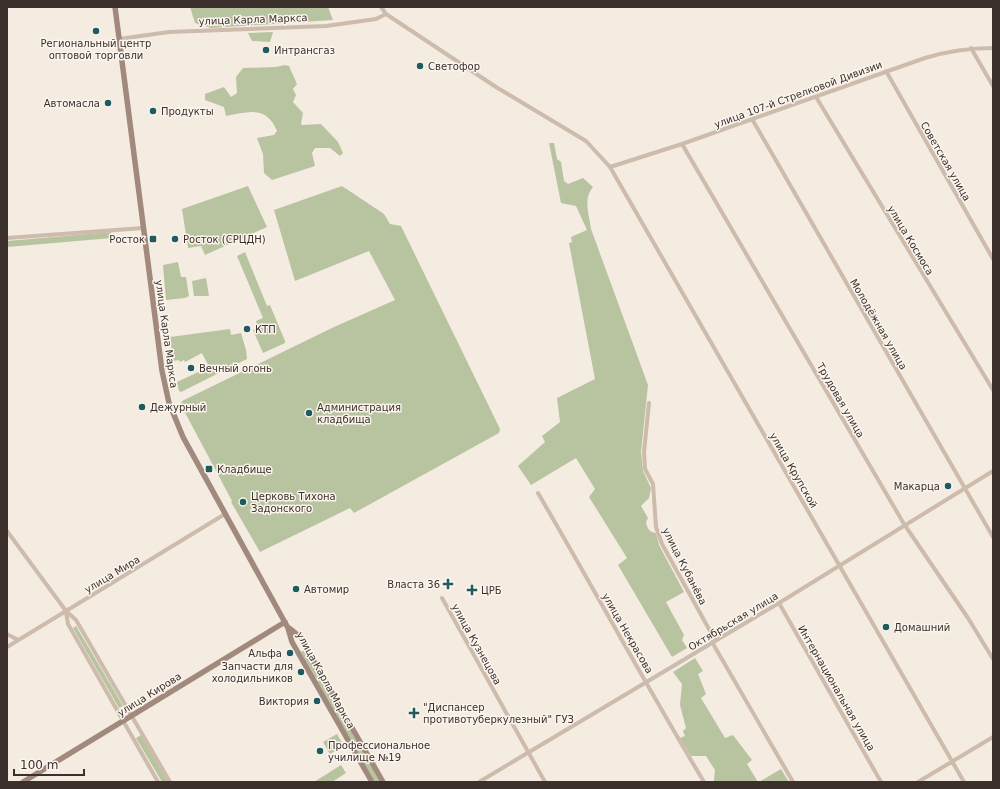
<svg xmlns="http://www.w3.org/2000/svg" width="1000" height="789" font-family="'DejaVu Sans',sans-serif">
  <rect width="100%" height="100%" fill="#f4ebe1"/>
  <path fill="#b8c4a0" d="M190,7H328L333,20L211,28L195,23Z
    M273,32L270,42L252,41L248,33Z
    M285,65L289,66L297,84L293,89L296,95L293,102L303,113L301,124L302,125L321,124L338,142L343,153L340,156L330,148H315L312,153L315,166L272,180L264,173L263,154L257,138L274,135L277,131C266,105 249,112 226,116L224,107L205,100V94L224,87L231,97L237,93L236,77L243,68L276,67Z
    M549,143H554L557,159L561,162L564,181L568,184L583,178L593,187C583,199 589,214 591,229L648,385L641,452L643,471L651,488L649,498L641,506L648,518L646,522C647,528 649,532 656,533L659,545L684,592L666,602L684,635L682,640L687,648L672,657L618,565L627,558L589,497L595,489L576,458L531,485L518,466L545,442L542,436L560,422L557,398L595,379L569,243L572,242L571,237L587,230L576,206L561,203Z
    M248,186L267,227L205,255L201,246L188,248L182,209Z
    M342,186L384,214L390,224L401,226L500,429L499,433L354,513L350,508L260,552L231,502L232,501L181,405L182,401L334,327L395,300L369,251L295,281L274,210Z
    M111,232L112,238L7,247V241Z
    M245,252L267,306L270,305L285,341V343L263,353L253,330L258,327L256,321L263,318L237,256Z
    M178,262L181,277H186L189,296L185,298L166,300L163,265Z
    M206,278L209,296H194L192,281Z
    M230,329L231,335L241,333L246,350L247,359L181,392L179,391L177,382L209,367L202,353L185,362L184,360L180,362L179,360L173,361L170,337Z
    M76,626L123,706L119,708L73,628Z
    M304,650L380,782H375L301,652Z
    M695,658L703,671L698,674L706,694L701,698L725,738L733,735L752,760L747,764L758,782H715L714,781L715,770L706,756H691L680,738L685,736L683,731L686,728L680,705L682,684L673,672Z
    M337,734L344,746L330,754L323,742Z
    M141,735L168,782H162L136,738Z
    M341,765L346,773L332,782H314Z
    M781,769L789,782H759Z"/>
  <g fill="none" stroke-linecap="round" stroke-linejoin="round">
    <path stroke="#cdbbac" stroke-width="4" d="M381,7L386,14L496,87L586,141L610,167L964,782
      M119,39L169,32L326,26L376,19L386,14
      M971,48L993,86
      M886,71L993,259
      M816,97L993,390
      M752,119L993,537
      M682,144L904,524L968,618L993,659
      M610,167L682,144L925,58C948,51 969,48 993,48
      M7,238L143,228
      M649,403L644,452L645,469L653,484L656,527L662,544L715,640
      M538,493C594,589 647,687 704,782
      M7,531L66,611L76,620L170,782
      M442,598L545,782
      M779,603L881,782
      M66,612L68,624L158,782
      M7,634L18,640
      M712,642L793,782
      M7,647L225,514
      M479,782L779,603L993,471
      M918,782L993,737"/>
    <path stroke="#a18a7d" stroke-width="5.5" d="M115,7L162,371L169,403L183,437L288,628L292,642L372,782
      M289,628L300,637L383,782
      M23,782L285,622"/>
  </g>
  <g fill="#1f5a5e" stroke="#fbf5ee" stroke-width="1.5">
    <circle cx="96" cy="31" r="4"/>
    <circle cx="266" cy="50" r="4"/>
    <circle cx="420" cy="66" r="4"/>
    <circle cx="108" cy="103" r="4"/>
    <circle cx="153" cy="111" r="4"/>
    <rect x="149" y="235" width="8" height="8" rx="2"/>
    <circle cx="175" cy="239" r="4"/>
    <circle cx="247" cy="329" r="4"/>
    <circle cx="191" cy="368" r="4"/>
    <circle cx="142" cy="407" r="4"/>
    <circle cx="309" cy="413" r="4"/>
    <rect x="205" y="465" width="8" height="8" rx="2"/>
    <circle cx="948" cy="486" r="4"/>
    <circle cx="243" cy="502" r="4"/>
    <path d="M446 578h4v4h4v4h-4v4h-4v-4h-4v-4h4z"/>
    <circle cx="296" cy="589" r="4"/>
    <path d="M470 584h4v4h4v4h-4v4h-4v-4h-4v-4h4z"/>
    <circle cx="886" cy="627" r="4"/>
    <circle cx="290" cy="653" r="4"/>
    <circle cx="301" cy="672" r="4"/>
    <circle cx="317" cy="701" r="4"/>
    <path d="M412 707h4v4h4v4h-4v4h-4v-4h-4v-4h4z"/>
    <circle cx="320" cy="751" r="4"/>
  </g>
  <g text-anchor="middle" stroke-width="3" stroke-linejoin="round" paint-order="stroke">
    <g font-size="10" fill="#3b302b" stroke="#fbf5ee">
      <text transform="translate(253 19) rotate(-2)" y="4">улица Карла Маркса</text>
      <text transform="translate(798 94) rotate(-20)" y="4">улица 107-й Стрелковой Дивизии</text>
      <text transform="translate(946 161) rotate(60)" y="4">Советская улица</text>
      <text transform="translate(911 240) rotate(59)" y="4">улица Космоса</text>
      <text transform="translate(879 324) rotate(60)" y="4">Молодёжная улица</text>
      <text transform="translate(167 334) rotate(82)" y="4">улица Карла Маркса</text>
      <text transform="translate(841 400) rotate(60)" y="4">Трудовая улица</text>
      <text transform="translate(794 470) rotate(60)" y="4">улица Крупской</text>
      <text transform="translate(685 566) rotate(63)" y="4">улица Кубанёва</text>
      <text transform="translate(112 574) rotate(-31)" y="4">улица Мира</text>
      <text transform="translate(733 621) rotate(-31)" y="4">Октябрьская улица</text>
      <text transform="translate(628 633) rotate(60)" y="4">улица Некрасова</text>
      <text transform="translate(477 644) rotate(61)" y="4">улица Кузнецова</text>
      <text transform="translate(326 680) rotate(61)" y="4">улица Карла Маркса</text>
      <text transform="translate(837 688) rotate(60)" y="4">Интернациональная улица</text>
      <text transform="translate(149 694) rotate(-32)" y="4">улица Кирова</text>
    </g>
    <g font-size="10" fill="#3b302b" stroke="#fbf5ee" text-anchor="start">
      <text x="96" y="47" text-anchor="middle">Региональный центр<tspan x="96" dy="12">оптовой торговли</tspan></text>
      <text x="274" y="54">Интрансгаз</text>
      <text x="428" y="70">Светофор</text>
      <text x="100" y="107" text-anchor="end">Автомасла</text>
      <text x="161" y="115">Продукты</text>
      <text x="145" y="243" text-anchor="end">Росток</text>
      <text x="183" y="243">Росток (СРЦДН)</text>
      <text x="255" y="333">КТП</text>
      <text x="199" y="372">Вечный огонь</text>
      <text x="150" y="411">Дежурный</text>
      <text x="317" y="411">Администрация<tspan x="317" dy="12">кладбища</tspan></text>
      <text x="217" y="473">Кладбище</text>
      <text x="940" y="490" text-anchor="end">Макарца</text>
      <text x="251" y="500">Церковь Тихона<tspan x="251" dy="12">Задонского</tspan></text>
      <text x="440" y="588" text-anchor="end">Власта 36</text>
      <text x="304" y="593">Автомир</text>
      <text x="481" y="594">ЦРБ</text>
      <text x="894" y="631">Домашний</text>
      <text x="282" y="657" text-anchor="end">Альфа</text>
      <text x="293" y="670" text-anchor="end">Запчасти для<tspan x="293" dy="12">холодильников</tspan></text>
      <text x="309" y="705" text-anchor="end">Виктория</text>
      <text x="423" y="711">"Диспансер<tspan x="423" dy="12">противотуберкулезный" ГУЗ</tspan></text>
      <text x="328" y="749">Профессиональное<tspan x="328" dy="12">училище №19</tspan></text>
    </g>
  </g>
  <rect width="1000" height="789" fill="none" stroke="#3b302b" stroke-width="16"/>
  <path d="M14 769v6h70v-6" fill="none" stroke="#3b302b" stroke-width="2"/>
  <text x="20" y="769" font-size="12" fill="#3b302b" stroke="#fbf5ee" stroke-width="3" paint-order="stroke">100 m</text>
</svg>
